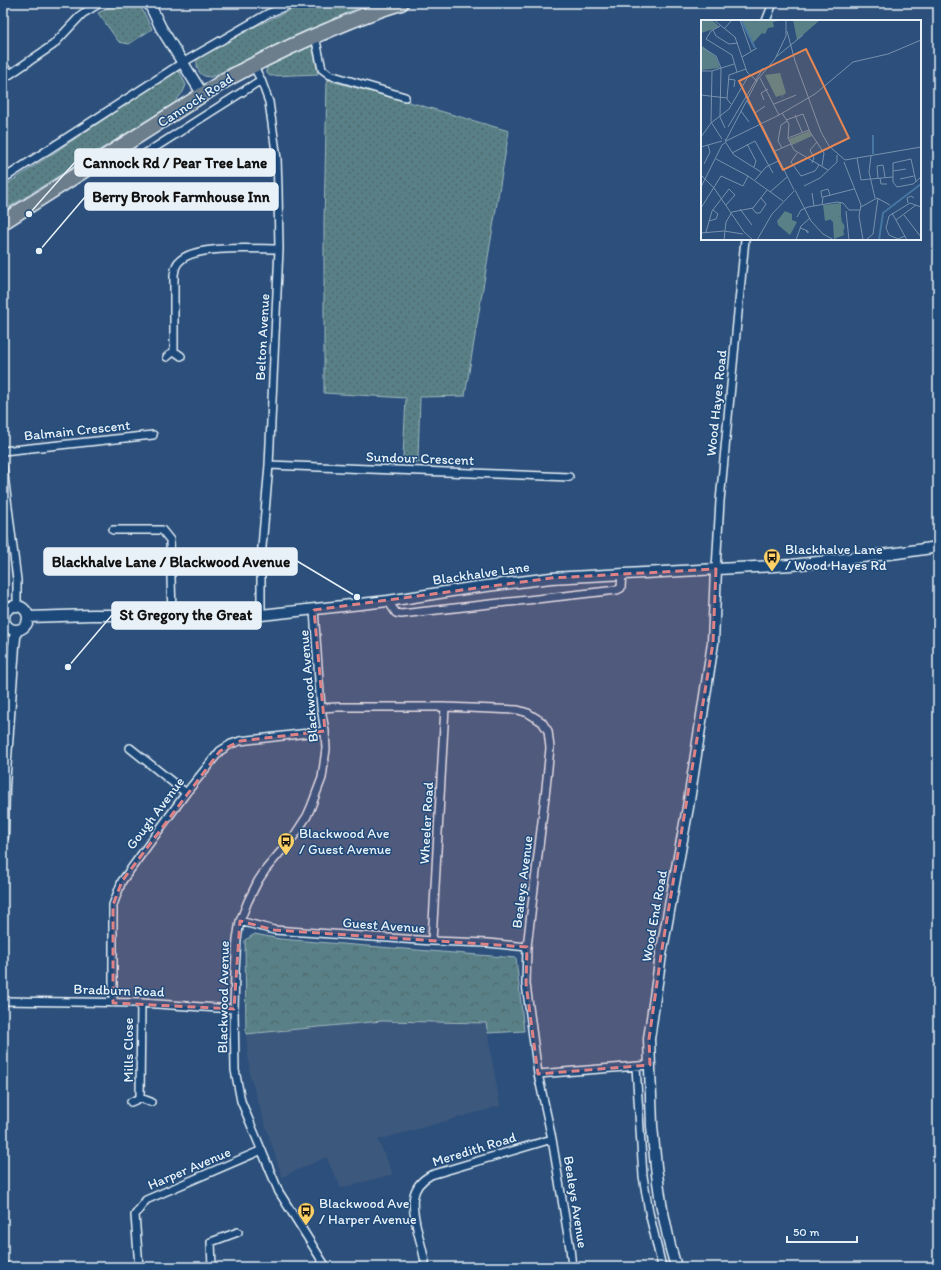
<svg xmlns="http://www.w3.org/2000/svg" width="941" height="1270" font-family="Itim,sans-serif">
  <defs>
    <pattern id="grass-dots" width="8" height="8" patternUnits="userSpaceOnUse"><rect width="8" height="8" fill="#598086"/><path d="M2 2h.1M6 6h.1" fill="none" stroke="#50676b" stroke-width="1.8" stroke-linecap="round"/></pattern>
    <pattern id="park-crowns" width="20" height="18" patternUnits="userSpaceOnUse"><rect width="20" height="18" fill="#598086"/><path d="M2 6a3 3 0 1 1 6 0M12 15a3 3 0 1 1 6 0" fill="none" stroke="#50676b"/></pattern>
  </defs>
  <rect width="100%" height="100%" fill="#2c507b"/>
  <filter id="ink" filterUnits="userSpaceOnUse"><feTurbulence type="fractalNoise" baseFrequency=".025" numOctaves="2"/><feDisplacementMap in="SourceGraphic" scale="8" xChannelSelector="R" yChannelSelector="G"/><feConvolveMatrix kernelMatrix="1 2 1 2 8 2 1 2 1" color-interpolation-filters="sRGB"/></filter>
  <g filter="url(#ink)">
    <path fill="#3c587d" d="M382,1021L486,1023L500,1106L378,1140L393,1174L341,1188L326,1157L282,1177L250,1076L246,1034Z"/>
    <path fill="url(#grass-dots)" stroke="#a0b8bf" d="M117,3H139L152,29L129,44L119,42L98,13Z
      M306,3H368L264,51L211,77C200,77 196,70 197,59C231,36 269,20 306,3Z
      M312,44L318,74L270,76L266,72L267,65Z
      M179,71L186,85L183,92L174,103L3,211V187L173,73Z
      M327,80L409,102L509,131L465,396L420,397L418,458L423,463L398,461L403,457L406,398L324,393V222Z"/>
    <path fill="url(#park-crowns)" stroke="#a0b8bf" d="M255,934L280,939L516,958L524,1031L488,1033L486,1023L382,1021L246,1034L245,940Z"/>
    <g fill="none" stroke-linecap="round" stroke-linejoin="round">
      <g stroke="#e8f1f8" stroke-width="10">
        <path id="street" d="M766,21L773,3
          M315,36L322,69L330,75L405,97
          M3,65L10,74
          M253,65L261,80L269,102L277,159L278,189L279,249L269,465L261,559V615
          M3,79L53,45L82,14L100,3
          M109,154L121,165L132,162L261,80
          M3,179L182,63L267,14L293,3
          M174,351V275C175,268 176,263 182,259C200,245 255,249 279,249
          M167,357L174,351L181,356
          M3,451L153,435
          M269,465L569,477
          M3,467L17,580V606
          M113,530H162L170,540L172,615
          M716,569L720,501L745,239
          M388,601L396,613L401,614L617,590L621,588L622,573
          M314,610L321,708L325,731L326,749L322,778L311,807L307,816L294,836L266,869L258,881L248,901L240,921L237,939L235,971L234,1009L235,1070L241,1101L279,1192L326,1267
          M321,708L337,707H445L518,710L528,713L536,718L542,722L548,731L550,748L546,788L527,947L526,984L538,1074L552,1139L570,1248L572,1267
          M130,748L186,793
          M240,921L274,930L432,941L488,943L527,947
          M432,941L445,707
          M3,1001L141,1003L234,1009
          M113,1003V905L122,881L186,793L220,751L231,744L240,741L325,731
          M636,1067L643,1176L649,1212L662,1267
          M538,1074L650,1065
          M140,1098L141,1003
          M131,1102L140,1098L151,1102
          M139,1267L135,1215L146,1200L262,1150
          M212,1267L211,1242L238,1232
          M426,1267C424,1256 421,1244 418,1233C413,1210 406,1188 431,1175L552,1139"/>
      </g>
      <g stroke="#e8f1f8" stroke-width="13">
        <path id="secondary" d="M149,3L161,28L203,95
          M4 618a12 12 0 1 1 24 0a12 12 0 1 1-24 0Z
          M28,617L92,615H261L388,601L471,588L551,578L792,565L897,553L938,547
          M3,836L4,786L14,646L16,630
          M3,1266V1267
          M676,1267L670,1246L661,1203L656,1167L652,1126L649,1039L661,955L688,807L713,643L716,569"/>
      </g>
      <g stroke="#e8f1f8" stroke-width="17">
        <path id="highway" d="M3,222L227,79C260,61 294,44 329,30C352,20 376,10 401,3"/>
      </g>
      <use href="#street" stroke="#1f4a7a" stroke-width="7"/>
      <use href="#secondary" stroke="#1f4a7a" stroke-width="10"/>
      <use href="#highway" stroke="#6c7d8c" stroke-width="14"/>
    </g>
  </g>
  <path fill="#de8286" fill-opacity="0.2" stroke="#de8286" stroke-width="3" stroke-dasharray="8 5" stroke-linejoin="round" d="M716,569L713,643L661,955L649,1039L650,1065L538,1074L526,984L527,947L274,930L240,921L234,1009L113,1003V905L122,881L220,751L240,741L325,731L314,610L551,578Z"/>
  <defs>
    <g id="bus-pin" transform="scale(0.9)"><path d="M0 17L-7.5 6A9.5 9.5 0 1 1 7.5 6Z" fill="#ffd166" stroke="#1f4a7a"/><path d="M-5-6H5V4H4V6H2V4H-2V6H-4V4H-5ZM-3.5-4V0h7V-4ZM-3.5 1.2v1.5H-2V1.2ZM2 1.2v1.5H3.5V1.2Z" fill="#111"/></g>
  </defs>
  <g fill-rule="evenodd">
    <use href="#bus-pin" x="772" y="557"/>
    <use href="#bus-pin" x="286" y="841"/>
    <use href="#bus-pin" x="306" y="1211"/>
  </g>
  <g text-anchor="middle" stroke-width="3" stroke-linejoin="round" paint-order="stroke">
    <g font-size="14" fill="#e8f1f8" stroke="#1f4a7a">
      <text transform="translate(195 100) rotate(-33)" y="5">Cannock Road</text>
      <text transform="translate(262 337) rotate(-87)" y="5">Belton Avenue</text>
      <text transform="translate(716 403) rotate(-84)" y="5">Wood Hayes Road</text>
      <text transform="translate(77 430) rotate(-6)" y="5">Balmain Crescent</text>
      <text transform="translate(420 458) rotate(2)" y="5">Sundour Crescent</text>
      <text transform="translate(481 573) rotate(-8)" y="5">Blackhalve Lane</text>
      <text transform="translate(308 686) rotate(-95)" y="5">Blackwood Avenue</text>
      <text transform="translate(155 813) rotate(-53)" y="5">Gough Avenue</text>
      <text transform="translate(426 823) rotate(-87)" y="5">Wheeler Road</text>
      <text transform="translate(522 882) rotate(-83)" y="5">Bealeys Avenue</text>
      <text transform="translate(654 916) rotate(-80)" y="5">Wood End Road</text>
      <text transform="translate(384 925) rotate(4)" y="5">Guest Avenue</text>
      <text transform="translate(119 990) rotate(2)" y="5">Bradburn Road</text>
      <text transform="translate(223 997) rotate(-89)" y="5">Blackwood Avenue</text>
      <text transform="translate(128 1050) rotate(-90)" y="5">Mills Close</text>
      <text transform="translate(474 1149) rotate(-17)" y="5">Meredith Road</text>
      <text transform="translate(189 1168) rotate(-23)" y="5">Harper Avenue</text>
      <text transform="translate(576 1202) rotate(81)" y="5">Bealeys Avenue</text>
    </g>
    <g font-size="14" fill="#e8f1f8" stroke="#1f4a7a" text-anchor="start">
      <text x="785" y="554">Blackhalve Lane<tspan x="785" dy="16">/ Wood Hayes Rd</tspan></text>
      <text x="299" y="838">Blackwood Ave<tspan x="299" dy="16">/ Guest Avenue</tspan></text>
      <text x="319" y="1208">Blackwood Ave<tspan x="319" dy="16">/ Harper Avenue</tspan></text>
    </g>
  </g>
  <g transform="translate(701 20)">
    <rect width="220" height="220" fill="#2c507b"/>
    <path d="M40,0H76L77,1L72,2L73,7L67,8L64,14L61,13L51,24ZM92,0H119L96,20ZM79,53L85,73L82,75V79L81,75L75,77L64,55ZM140,183V196L124,201L122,185Z" fill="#598086"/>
    <path d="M0,0H11L19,7L0,13Z" fill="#598086"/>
    <path d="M0,25L15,37L19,48L0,50ZM108,111L111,116L91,125L88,119ZM84,191L91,194V200L96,202L89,215L77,205L76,201ZM140,196L143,215L133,219L132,202L129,199Z" fill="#598086"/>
    <path d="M132.5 207a5.5 5.5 0 1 1 11 0a5.5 5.5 0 1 1-11 0Z" fill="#598086"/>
    <path fill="none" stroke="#4776a3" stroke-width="2" d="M40,0L54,28M172,134V115M178,220L182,193L220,164"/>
    <path fill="none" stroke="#7790ad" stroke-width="1" d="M13,0L34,17L46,52L56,61M39,0L50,31M19,6L10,11L5,19L31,35L36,52M23,9L31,0M12,10L15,16L28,24L37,23M86,11L94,41L120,112L128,126L144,140M2,28L15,36L20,48L19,97L24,108M41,37L56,28M75,37L102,15M0,51H11L33,44M11,51L10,102L21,119M59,58L78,95M27,59L34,60L33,67M0,75L26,78M63,80L60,73L67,69M46,81L60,103M30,84L26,79L28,55L45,49M73,84L95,75M40,91L48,102M54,93L64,86M81,93L88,104L87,118L93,130L127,150M94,95L101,112M85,100L102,94L109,112L123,133L121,146M61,105L93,170M27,107L62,48M0,117L10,103L28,89L48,55M87,118L108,110M25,120L57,59L74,39L85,16V0M25,121L78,95L114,74L152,42L187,34L220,20M25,123L33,135L60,152M46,124L55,141L53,147M0,127L21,121M81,128L77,121L79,110L80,105L86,101M74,131L90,124M31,133L54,121L72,153M96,133L90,142L100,156L114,151L118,145M170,136L168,152L174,178M156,138L160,160L169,159M15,139L47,156L82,181M144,140L220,127M143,142L160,185L158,196L162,220M111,143L113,138L109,130L116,122M3,144L9,132L7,125M192,151L205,149M0,155L13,168L43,212L52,220M177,158L176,146L182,145L184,157M179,158L180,164H186M170,159L192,157M199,159L213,156M54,160L65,147L77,141M215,162L210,139L192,143V162L196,167L212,164L220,157M103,166L119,158L136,142V135M0,167L21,125L25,122L24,119M94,170L110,201L122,214L133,220M69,172L86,157M111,173L113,186M121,178L120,171L127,169L129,175M207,183L206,178L210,176L213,178M121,185L122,177L153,169M160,187L176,178L189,185M0,188L20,156L42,166L47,156M51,188L55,193H59L65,184L60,178M39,189L51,205M145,191L148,220M191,193L206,220M203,195L220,217M96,197L100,190L107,187L136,182L142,183L148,190H159M195,200L215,185M8,201L15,199L17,194L12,190M99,208L107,211V213L105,211M5,212L11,191L28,169L34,175L25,185M0,213L23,211L42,214M204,216L197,219L188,215L185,208L188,196L209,183L220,187M23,220L25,202L31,192L52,188L66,170M56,220L71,194L93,171M95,220L100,206L109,198M165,220L172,214L177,178"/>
    <path fill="#e88753" fill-opacity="0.15" stroke="#e88753" stroke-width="2" d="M105,29L148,118L82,150L38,61Z"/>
    <rect width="220" height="220" fill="none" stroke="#e8f1f8" stroke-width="2"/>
  </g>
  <path fill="none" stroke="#e8f1f8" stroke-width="1.5" d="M29 214L75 162M39 251L85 197M357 597L297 561M68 667L112 615"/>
  <g fill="#e8f1f8" stroke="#1f4a7a" stroke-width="1.5">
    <circle cx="29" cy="214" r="4"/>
    <circle cx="39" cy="251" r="4"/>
    <circle cx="357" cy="597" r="4"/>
    <circle cx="68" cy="667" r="4"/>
  </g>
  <g fill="#e8f1f8" stroke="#e8f1f8" stroke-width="1.5">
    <rect x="75" y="149" width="200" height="27" rx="4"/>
    <rect x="85" y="183" width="193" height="27" rx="4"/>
    <rect x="44" y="548" width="253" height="27" rx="4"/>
    <rect x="112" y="602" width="149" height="27" rx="4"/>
  </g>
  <g font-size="15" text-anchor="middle" font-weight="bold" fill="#111">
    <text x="175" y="168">Cannock Rd / Pear Tree Lane</text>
    <text x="181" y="202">Berry Brook Farmhouse Inn</text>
    <text x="171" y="567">Blackhalve Lane / Blackwood Avenue</text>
    <text x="186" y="620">St Gregory the Great</text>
  </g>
  <rect width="941" height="1270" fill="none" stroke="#1f4a7a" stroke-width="16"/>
  <rect x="8" y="8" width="925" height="1254" fill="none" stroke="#e8f1f8" stroke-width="1.5" filter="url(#ink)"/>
  <path d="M787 1236v6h70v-6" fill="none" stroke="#e8f1f8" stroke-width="2"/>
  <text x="793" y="1236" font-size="12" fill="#e8f1f8" stroke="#1f4a7a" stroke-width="3" paint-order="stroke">50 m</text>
</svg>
